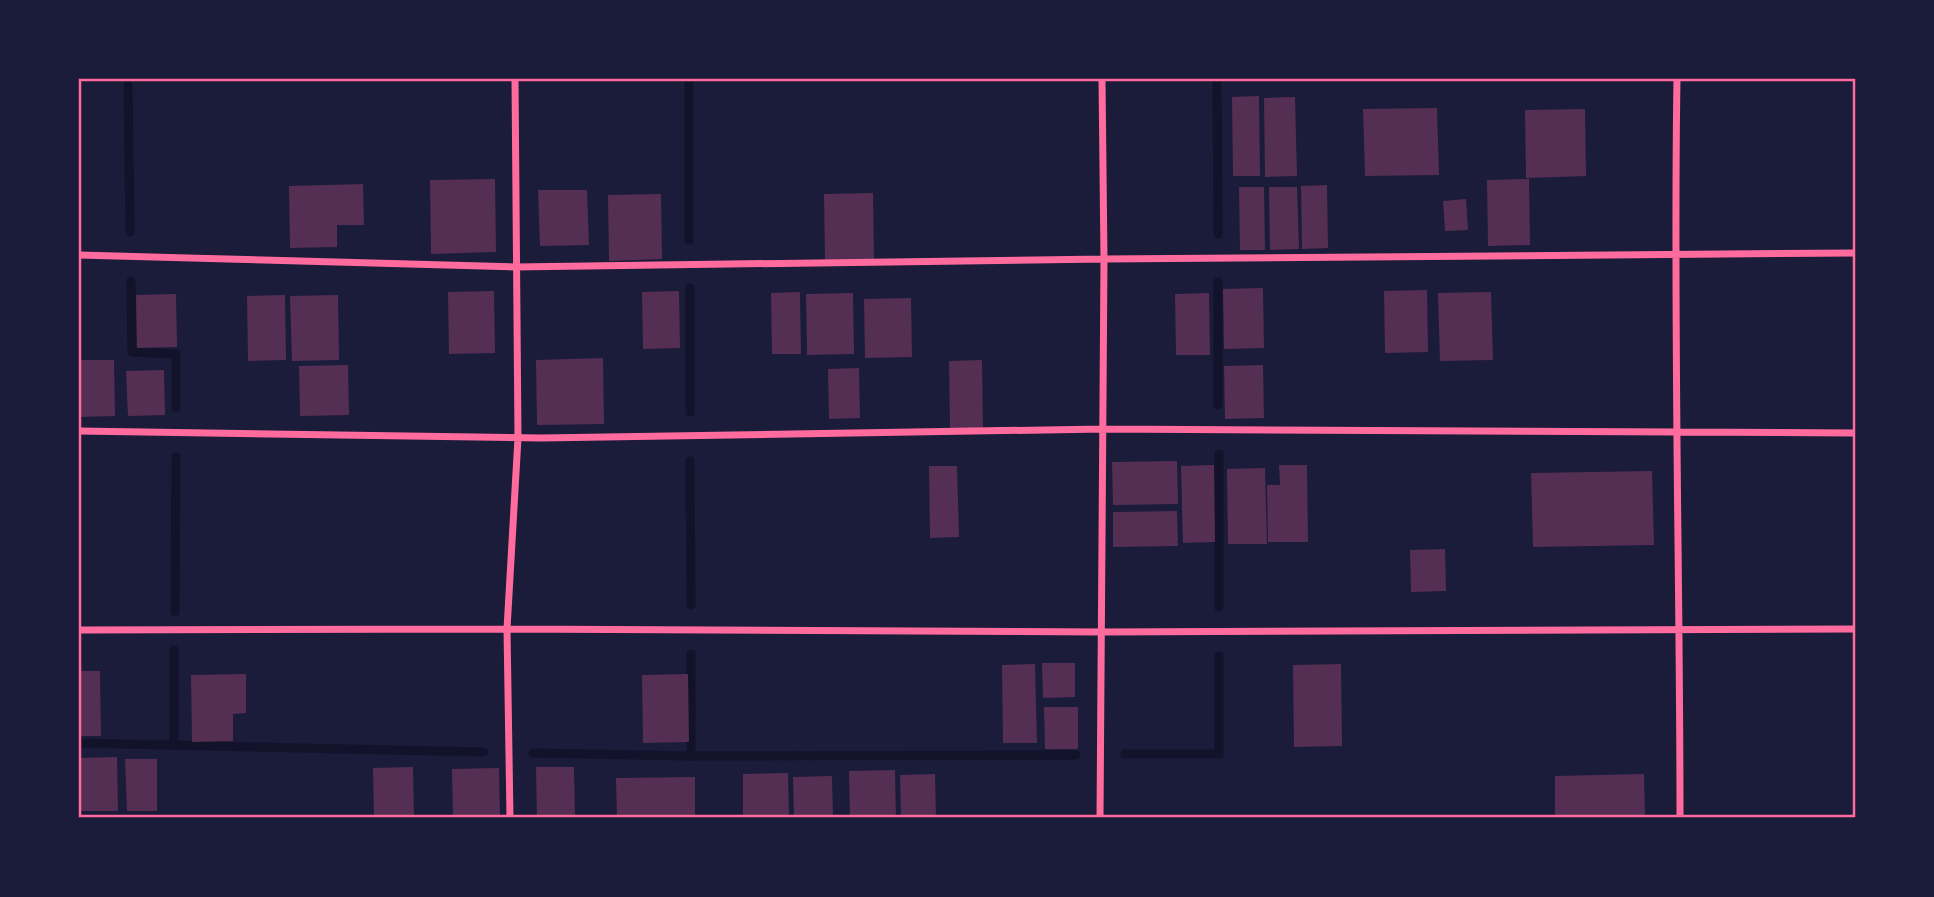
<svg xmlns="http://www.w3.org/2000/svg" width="1934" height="897" font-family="'Nunito Sans',sans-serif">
  <rect width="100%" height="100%" fill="#1b1b3a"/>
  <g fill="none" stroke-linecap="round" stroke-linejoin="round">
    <path stroke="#12122b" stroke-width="9" d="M689,79V240
      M1217,83L1218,234
      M128,85L130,232
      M131,281L132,352L176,354V408
      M1218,282V405
      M690,288V412
      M1219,454V607
      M690,461L691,605
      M175,612L176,457
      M691,654V756L1076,755
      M79,743L484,752
      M174,745V650
      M533,753L691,756
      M1125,754H1219V656"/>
  </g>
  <path fill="#542f53" d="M1259,96L1260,176H1233L1232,97Z
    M1295,97L1297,176L1265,177L1264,98Z
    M1437,108L1439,175L1365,176L1363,109Z
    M1585,109L1586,176L1526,178L1525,110Z
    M495,179L496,252L431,254L430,180Z
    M1529,179L1530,245L1488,246L1487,180Z
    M363,184L364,225H337V247L290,248L289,186Z
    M1327,185L1328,248L1302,249L1301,186Z
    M1239,187H1264L1265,250H1240Z
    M1269,187H1297L1299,249L1270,250Z
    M538,190H587L589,245L540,246Z
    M873,193L874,259L825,260L824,194Z
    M661,194L662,259L609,261L608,195Z
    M1466,199L1468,230L1445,231L1443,201Z
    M1263,288L1264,348L1224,349L1223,289Z
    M1427,290L1428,352L1385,353L1384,291Z
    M494,291L495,353L449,354L448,292Z
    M679,291L680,348L643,349L642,292Z
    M800,292L801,354H772L771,293Z
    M1491,292L1493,360L1440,361L1438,293Z
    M853,293L854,354L807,355L806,294Z
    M1209,293L1210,355H1176L1175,294Z
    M176,294L177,347L137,348L136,295Z
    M285,295L286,360L248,361L247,296Z
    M338,295L339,360L292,361L290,296Z
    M911,298L912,357L865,358L864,299Z
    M603,358L604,424L537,425L536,360Z
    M79,360H114L115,416L79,417Z
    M982,360L983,429L950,430L949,361Z
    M348,365L349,415L300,416L299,366Z
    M1263,365L1264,418L1225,419L1224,366Z
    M859,368L860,418L829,419L828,369Z
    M164,370L165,415L128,416L126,371Z
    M1177,461L1178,504L1113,505L1112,462Z
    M1214,465L1215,542L1183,543L1181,466Z
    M1279,465H1307L1308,542H1268L1267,485H1280Z
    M929,466H957L959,537L930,538Z
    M1265,468L1267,544H1228L1227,469Z
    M1652,471L1654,545L1533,547L1531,473Z
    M1177,511L1178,546L1113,547V512Z
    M1445,549L1446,591L1411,592L1410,550Z
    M1042,663H1075V697L1043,698Z
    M1035,664L1037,743H1003L1002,665Z
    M1341,664L1342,746L1294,747L1293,665Z
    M79,671H100L101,736H79Z
    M246,674V713L233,714V741L192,742L191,675Z
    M688,674L689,742L643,743L642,675Z
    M1044,707H1078V749H1045Z
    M117,757L118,811H80L79,758Z
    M125,759H157V811H127Z
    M413,767L414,818H374L373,768Z
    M536,767H574L575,818H537Z
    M499,768L500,818H453L452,769Z
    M895,770L896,818H850L849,771Z
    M788,773L789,818H743V774Z
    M935,774L936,818H901L900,775Z
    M1644,774L1645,818H1555V776Z
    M832,776L833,818H794L793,777Z
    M695,777V818H617L616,778Z"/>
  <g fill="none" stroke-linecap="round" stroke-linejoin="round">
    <path stroke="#ff6b9d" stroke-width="7" d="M1677,79C1673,325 1680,572 1680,818
      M79,255L515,267L1104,259L1855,253
      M79,431L541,438L1103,429L1855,433
      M79,630L507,629L1102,632L1855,629
      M510,818L507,629L518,438L515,79
      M1100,818L1104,259L1102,79"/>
  </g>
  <rect width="1934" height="897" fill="none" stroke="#1b1b3a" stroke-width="161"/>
  <rect x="80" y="80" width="1774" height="736" fill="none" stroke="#ff6b9d" stroke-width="2.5"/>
</svg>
